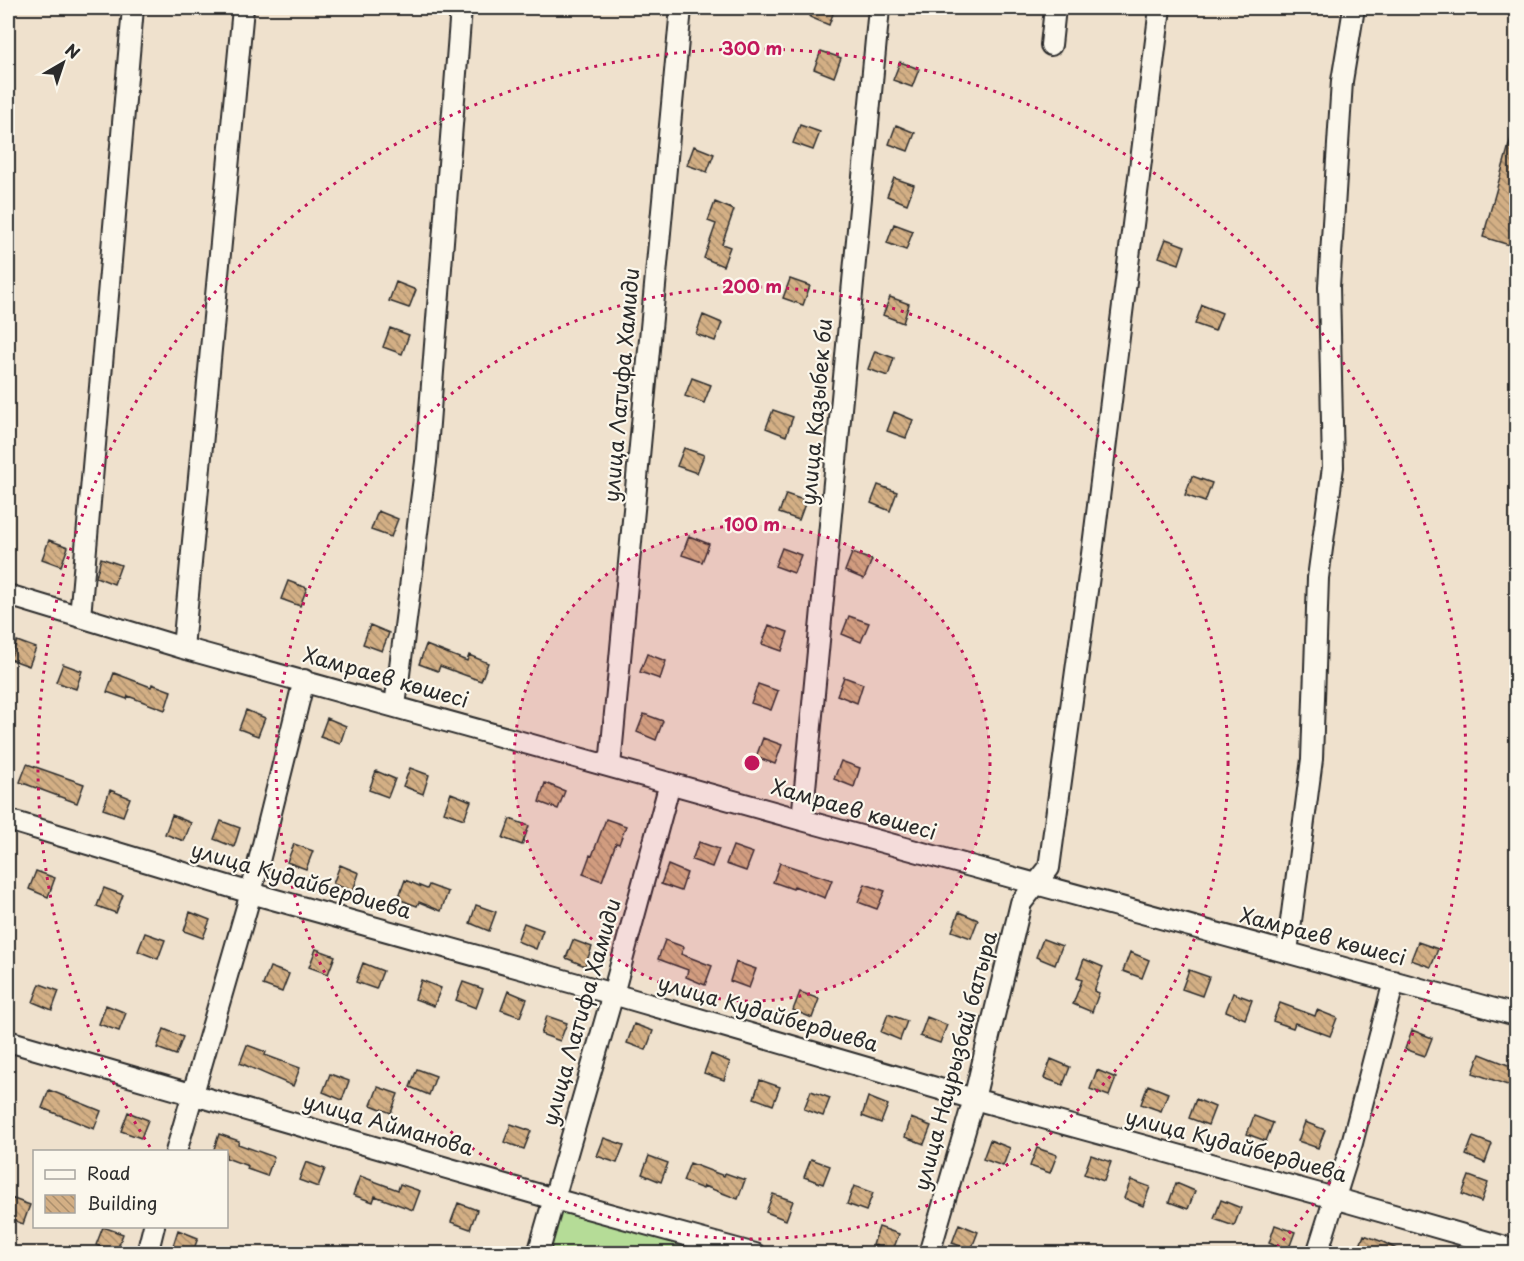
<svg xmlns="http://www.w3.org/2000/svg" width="1524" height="1261" font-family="'Playpen Sans',sans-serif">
  <defs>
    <pattern id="building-back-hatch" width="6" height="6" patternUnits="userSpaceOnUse" patternTransform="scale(1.5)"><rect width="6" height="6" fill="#d3af85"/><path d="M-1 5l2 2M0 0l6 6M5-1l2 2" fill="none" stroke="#ab8f6d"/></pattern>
  </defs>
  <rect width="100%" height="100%" fill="#efe1cd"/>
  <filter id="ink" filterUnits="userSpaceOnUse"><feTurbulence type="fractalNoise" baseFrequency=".0167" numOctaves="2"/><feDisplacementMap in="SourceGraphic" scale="12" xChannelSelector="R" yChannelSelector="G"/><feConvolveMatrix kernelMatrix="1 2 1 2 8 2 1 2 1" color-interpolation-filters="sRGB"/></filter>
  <g filter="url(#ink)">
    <path fill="#b5dc97" stroke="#708461" stroke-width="1.5" d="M554,1199L755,1254H538Z"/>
    <path fill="url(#building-back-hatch)" stroke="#2b2b2b" stroke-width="1.5" d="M813,8H835L829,25L810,17Z
      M821,51L841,58L834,77L814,69Z
      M900,62L919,69L912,87L893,80Z
      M800,125L820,132L813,150L793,143Z
      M896,125L915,133L908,151L889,144Z
      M1513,131L1516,132V247L1483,237Z
      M694,146L714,154L707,172L687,165Z
      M894,178L914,185L907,204L887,196Z
      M715,202L734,210L722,244L730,247L723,266L704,258L716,224L708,221Z
      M894,224L913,231L906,250L887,243Z
      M1166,239L1185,246L1179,264L1159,257Z
      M790,279L810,286L803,305L783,298Z
      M396,282L416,290L409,308L389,301Z
      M890,297L909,304L903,323L883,315Z
      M1202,305L1222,313L1215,331L1195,324Z
      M703,315L722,323L715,341L696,334Z
      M390,328L409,335L402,354L383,347Z
      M875,351L894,358L888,376L868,369Z
      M692,378L711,385L704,403L685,396Z
      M773,410L793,417L786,436L766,428Z
      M894,412L913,420L906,438L887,431Z
      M684,448L704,455L697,473L677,466Z
      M1192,476L1212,483L1205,502L1185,495Z
      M878,485L897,492L890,511L871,503Z
      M786,494L806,501L799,520L779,513Z
      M378,511L398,519L391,537L371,530Z
      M689,536L709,544L702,562L682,555Z
      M49,540L68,547L61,566L42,559Z
      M782,548L801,555L794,573L775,566Z
      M852,553L872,560L864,579L845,571Z
      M101,558L121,565L114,584L96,577Z
      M288,581L307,588L300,606L281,599Z
      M849,616L869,623L861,642L842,634Z
      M370,625L389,633L382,651L363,644Z
      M769,625L788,632L782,651L762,644Z
      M17,641L36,648L29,666L10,659Z
      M426,645L467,661L469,655L488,663L481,681L440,666L438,671L419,664Z
      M647,654L666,661L660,679L640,672Z
      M63,664L82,671L76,689L56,682Z
      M114,673L151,687L152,684L171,691L165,710L128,696L127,699L107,692Z
      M844,677L863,684L857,703L837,695Z
      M758,684L778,691L771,710L751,703Z
      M246,710L265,718L258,736L239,729Z
      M644,714L663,721L656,740L637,732Z
      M327,718L346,726L340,744L320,737Z
      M763,738L782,745L775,764L756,757Z
      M841,761L860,768L854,787L834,779Z
      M27,764L84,784L77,803L20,782Z
      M410,768L429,775L423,794L403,786Z
      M376,771L395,779L388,797L369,790Z
      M545,783L565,791L558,809L539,802Z
      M110,790L130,798L123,816L103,809Z
      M451,793L471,801L464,819L444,812Z
      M172,815L191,823L184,841L165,834Z
      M510,819L529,826L522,845L503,838Z
      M606,819L626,826L619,844L616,843L602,881L583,874L590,855L592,856Z
      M221,821L240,828L234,847L214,839Z
      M699,842L719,849L712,867L692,860Z
      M294,844L313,851L306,869L287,862Z
      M733,846L753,853L746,871L726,864Z
      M780,863L832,880L825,898L794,886L793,889L773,882Z
      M340,865L359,873L353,891L333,884Z
      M668,865L687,873L681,891L661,884Z
      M36,871L55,878L48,897L29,889Z
      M405,880L427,889L429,885L448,892L441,911L419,902L417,906L398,899Z
      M865,884L885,891L877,909L858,902Z
      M104,888L123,895L116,913L97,906Z
      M476,905L496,912L489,931L470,923Z
      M190,912L210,920L203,938L184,931Z
      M959,912L978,920L971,938L952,931Z
      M524,923L543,930L536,949L517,941Z
      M145,933L165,940L158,959L138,951Z
      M1043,939L1062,946L1055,965L1036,957Z
      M573,940L592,947L585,966L566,958Z
      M665,940L684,947L681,954L712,966L705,985L686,977L688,970L658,959Z
      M1418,942L1438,949L1431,967L1411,960Z
      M316,949L335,956L328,974L309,967Z
      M1130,952L1149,960L1142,978L1123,971Z
      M1084,959L1103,967L1094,991L1099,993L1092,1012L1073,1004L1082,980L1077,978Z
      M736,962L756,969L749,988L730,981Z
      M363,963L383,971L376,989L356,982Z
      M270,967L289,974L282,992L263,985Z
      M1189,970L1209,977L1202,996L1182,989Z
      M421,980L441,988L434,1006L415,999Z
      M463,982L483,989L476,1008L456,1000Z
      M40,984L59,991L52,1010L33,1002Z
      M508,991L527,999L520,1017L501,1010Z
      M800,992L819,999L812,1018L793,1010Z
      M1233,993L1252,1000L1245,1019L1226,1011Z
      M1280,1003L1315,1016L1317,1010L1337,1018L1330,1036L1295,1023L1293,1028L1273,1021Z
      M106,1005L126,1013L119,1031L99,1024Z
      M888,1014L907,1021L900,1040L881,1032Z
      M547,1016L567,1023L560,1041L541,1034Z
      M927,1017L947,1025L940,1043L920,1036Z
      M634,1024L653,1031L646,1050L627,1043Z
      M164,1029L183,1037L176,1055L157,1048Z
      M1412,1030L1432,1038L1425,1056L1405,1049Z
      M247,1045L266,1052L265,1055L300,1068L293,1086L240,1063Z
      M711,1054L730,1062L724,1080L704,1073Z
      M1480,1054L1516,1068V1088L1473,1073Z
      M1051,1059L1070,1067L1063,1085L1044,1078Z
      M417,1069L436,1076L429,1095L410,1087Z
      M1097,1070L1116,1078L1109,1096L1090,1089Z
      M330,1074L349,1081L342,1100L323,1092Z
      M760,1080L780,1087L773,1105L754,1098Z
      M1148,1085L1168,1093L1161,1111L1141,1104Z
      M378,1087L398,1094L391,1113L371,1105Z
      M49,1090L101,1111L94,1129L42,1108Z
      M811,1091L830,1098L823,1116L804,1109Z
      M868,1097L888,1105L881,1123L862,1116Z
      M1196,1099L1215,1107L1208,1125L1189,1118Z
      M128,1112L148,1120L141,1138L121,1131Z
      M1254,1116L1273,1123L1266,1141L1247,1134Z
      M911,1118L931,1126L924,1144L905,1137Z
      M1305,1122L1325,1130L1318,1148L1298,1141Z
      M511,1124L531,1131L524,1149L504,1142Z
      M219,1134L239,1141L238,1144L274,1157L267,1176L247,1169L248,1166L226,1158V1152H213Z
      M1473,1137L1492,1144L1485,1163L1466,1155Z
      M604,1138L624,1145L617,1163L597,1156Z
      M990,1140L1010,1148L1003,1166L983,1159Z
      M1037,1148L1057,1155L1050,1173L1030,1166Z
      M1091,1155L1111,1162L1104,1181L1084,1174Z
      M649,1156L668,1163L661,1182L642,1174Z
      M811,1159L830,1166L823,1184L804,1177Z
      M306,1162L325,1169L318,1187L299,1180Z
      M690,1163L724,1176L725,1173L745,1180L738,1199L704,1186L703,1189L683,1181Z
      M360,1176L398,1190L400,1184L420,1191L413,1210L375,1196L373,1202L353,1195Z
      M1469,1176L1488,1183L1481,1202L1462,1194Z
      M1131,1180L1150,1187L1143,1206L1124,1198Z
      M1176,1183L1195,1191L1188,1209L1169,1202Z
      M854,1186L873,1193L866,1211L847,1204Z
      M773,1194L793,1201L786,1220L766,1212Z
      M11,1198L30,1205L23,1224L8,1218V1206Z
      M1221,1200L1241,1208L1234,1226L1214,1219Z
      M458,1203L477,1210L470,1229L451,1222Z
      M959,1224L978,1232L971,1250L952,1243Z
      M1275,1225L1295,1232L1288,1251L1269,1243Z
      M103,1227L123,1234L116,1253L96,1245Z
      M879,1227L899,1234L892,1253L873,1245Z
      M178,1230L198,1238L192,1254H184L172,1249Z
      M1364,1235L1383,1242L1406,1254H1357Z"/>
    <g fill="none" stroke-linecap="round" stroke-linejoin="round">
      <g stroke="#2b2b2b" stroke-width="24">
        <path id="minor" d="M1051,45L1055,8
          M8,595L183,648L802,820L1516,1015
          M80,617L133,8
          M183,648L243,8
          M395,706L426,462L461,8
          M610,766L681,8
          M8,820L251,893L613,994L974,1099L1334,1198L1516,1250
          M802,820L879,8
          M1287,952L1312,759L1318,578L1333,467L1329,287L1342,81L1354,8
          M8,1041L554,1199L755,1254
          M176,1152L251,893L304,680
          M147,1254L154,1226
          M538,1254L613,994L670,783
          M929,1254L974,1099L1021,903L1049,868L1092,554L1160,8
          M1317,1254L1352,1143L1394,981"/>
      </g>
      <use href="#minor" stroke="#fbf7ec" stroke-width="20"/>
    </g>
  </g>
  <circle cx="752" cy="763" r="238" fill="#c2185b" fill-opacity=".12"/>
  <g fill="none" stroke="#c2185b" stroke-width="3" stroke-dasharray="3 6">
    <circle cx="752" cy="763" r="238"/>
    <circle cx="752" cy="763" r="476"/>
    <path d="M150 1147A714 714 0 1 1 1274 1250"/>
  </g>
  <g text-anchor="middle" stroke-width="4.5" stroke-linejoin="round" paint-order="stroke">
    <g font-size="21" fill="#2b2b2b" stroke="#fbf7ec">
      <text transform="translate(622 385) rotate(-85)" y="7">улица Латифа Хамиди</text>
      <text transform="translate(817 412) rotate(-85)" y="7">улица Казыбек би</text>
      <text transform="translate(386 678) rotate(16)" y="7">Хамраев көшесі</text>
      <text transform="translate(854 810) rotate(16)" y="7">Хамраев көшесі</text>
      <text transform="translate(301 881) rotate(16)" y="7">улица Кудайбердиева</text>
      <text transform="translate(1323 937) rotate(15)" y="7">Хамраев көшесі</text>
      <text transform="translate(582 1012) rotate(-74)" y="7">улица Латифа Хамиди</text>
      <text transform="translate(768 1014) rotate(16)" y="7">улица Кудайбердиева</text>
      <text transform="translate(956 1061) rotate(-75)" y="7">улица Наурызбай батыра</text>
      <text transform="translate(388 1125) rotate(16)" y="7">улица Айманова</text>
      <text transform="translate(1236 1146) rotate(15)" y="7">улица Кудайбердиева</text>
    </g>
  </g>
  <circle cx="752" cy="763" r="9" fill="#c2185b" stroke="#fbf7ec" stroke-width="3"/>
  <g font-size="18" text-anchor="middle" font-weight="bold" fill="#c2185b" stroke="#fbf7ec" stroke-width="4.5" stroke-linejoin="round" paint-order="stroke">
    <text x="752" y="55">300 m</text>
    <text x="752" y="293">200 m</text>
    <text x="752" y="531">100 m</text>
  </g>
  <rect width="1524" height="1261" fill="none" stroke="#fbf7ec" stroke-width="30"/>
  <rect x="15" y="15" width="1494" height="1231" fill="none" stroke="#2b2b2b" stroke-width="2" filter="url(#ink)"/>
  <rect x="33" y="1150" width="195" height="78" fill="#fbf7ec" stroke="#a8a59f" stroke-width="1.5"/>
  <rect x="45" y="1170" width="30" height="9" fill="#fbf7ec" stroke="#a8a59f" stroke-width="1.5"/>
  <text x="87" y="1180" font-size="18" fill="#2b2b2b">Road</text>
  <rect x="45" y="1195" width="30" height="18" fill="url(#building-back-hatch)" stroke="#a8a59f" stroke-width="1.5"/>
  <text x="87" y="1210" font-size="18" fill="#2b2b2b">Building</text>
  <g transform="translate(63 63) rotate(39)" stroke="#fbf7ec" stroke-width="4.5" paint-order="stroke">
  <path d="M0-4.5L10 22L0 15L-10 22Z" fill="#2b2b2b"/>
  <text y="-9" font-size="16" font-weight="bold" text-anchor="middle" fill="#2b2b2b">N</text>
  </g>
</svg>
